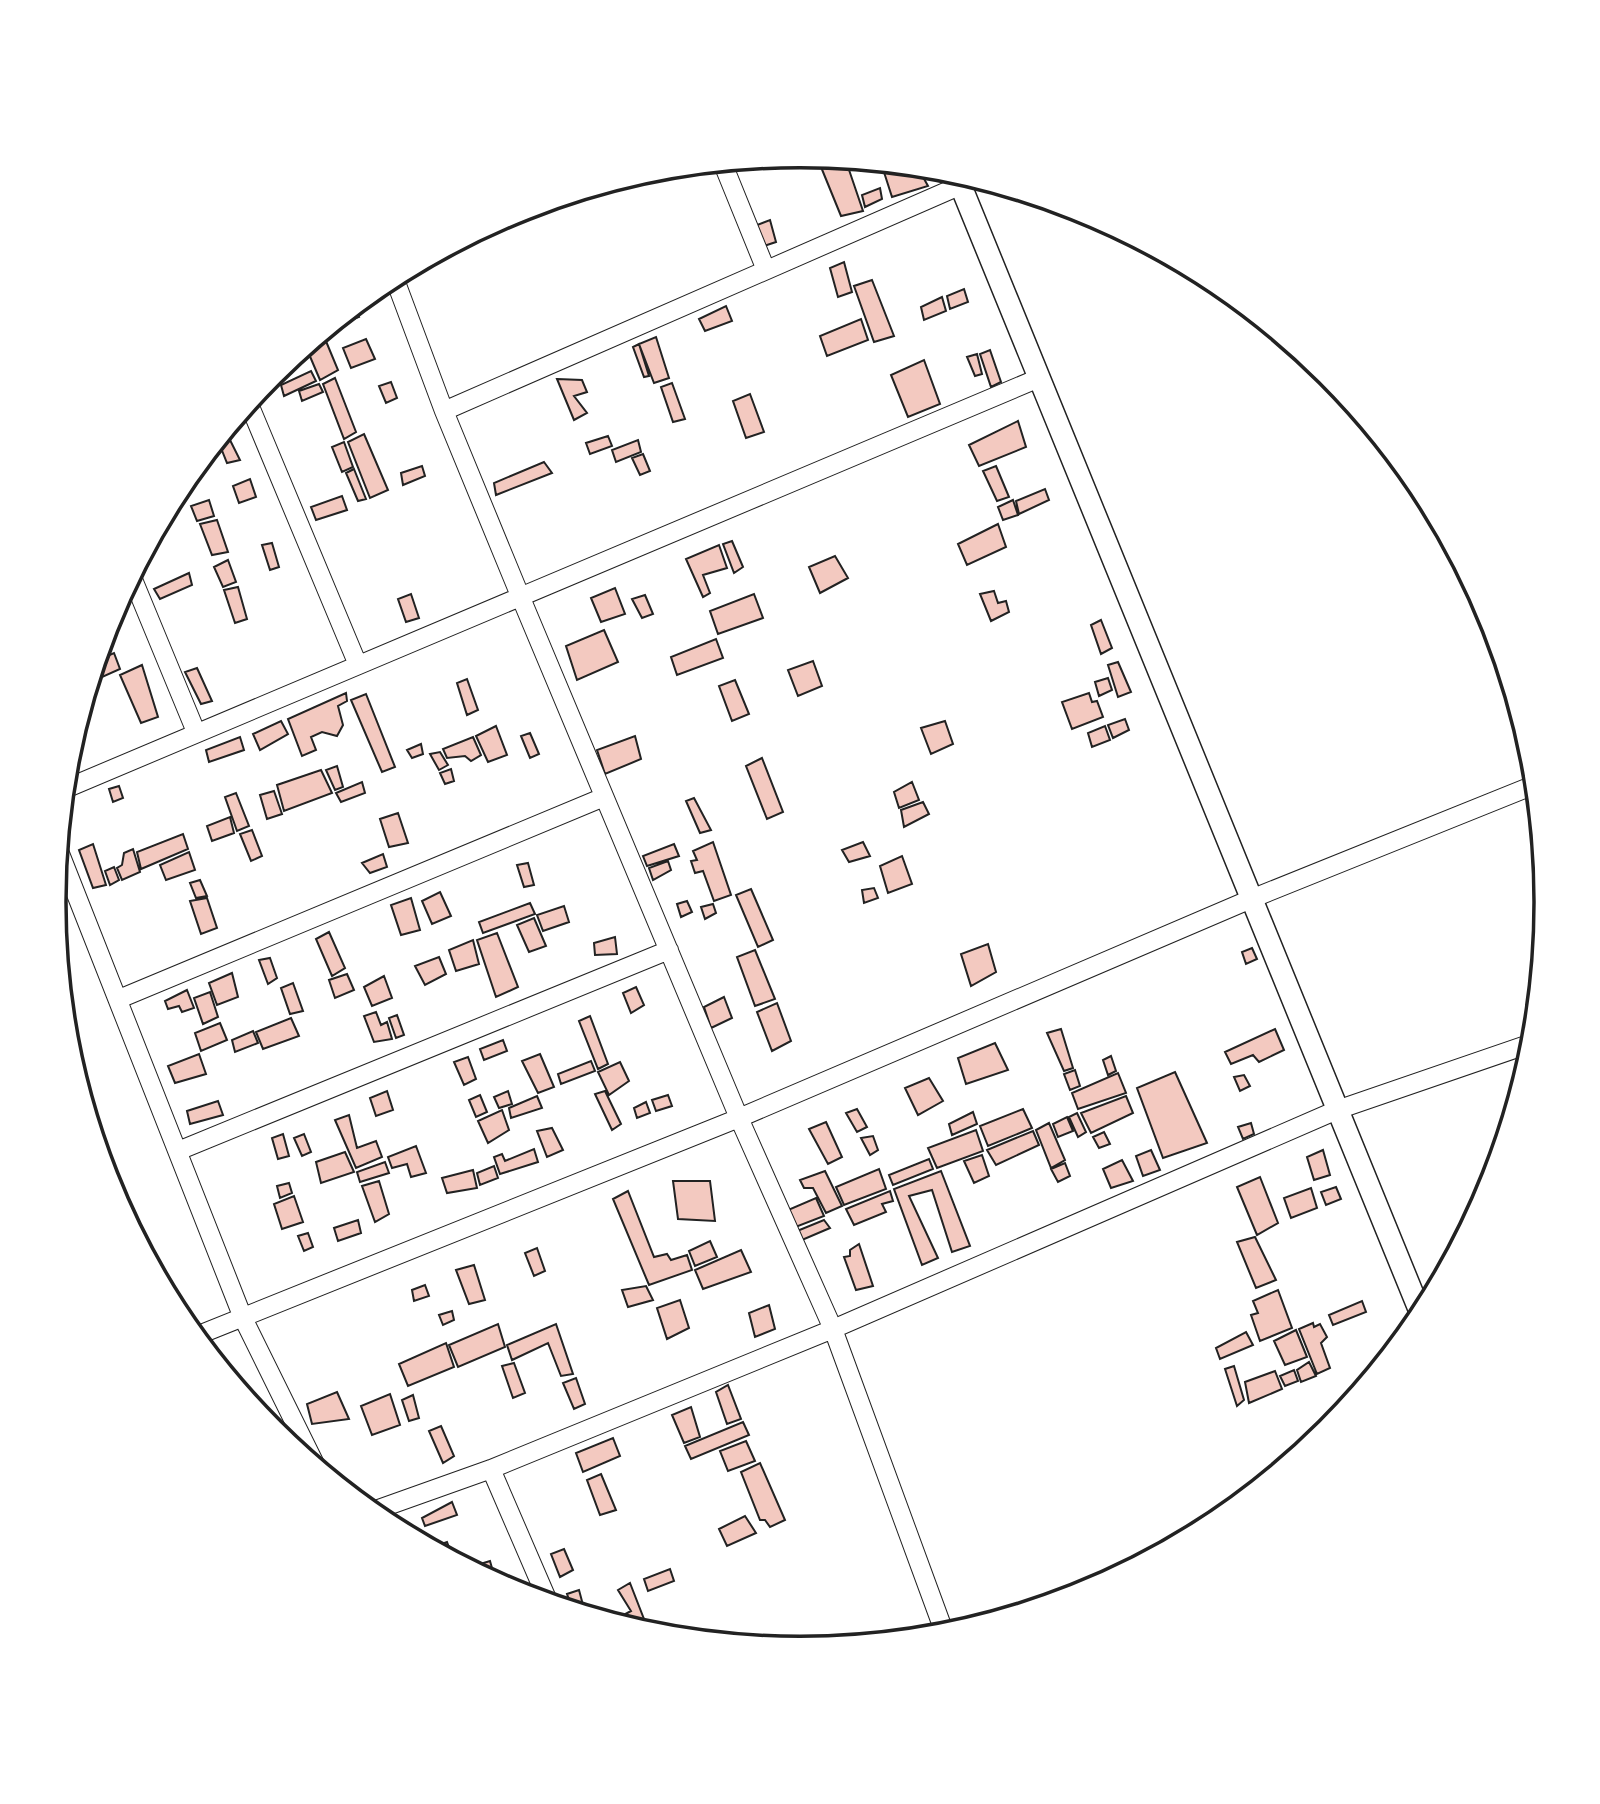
<svg xmlns="http://www.w3.org/2000/svg" width="1600" height="1804" font-family="Figtree,sans-serif">
  <rect width="100%" height="100%" fill="#fff"/>
  <path fill="#f3c9c0" stroke="#222" stroke-width="2" d="M842,160L846,161L863,211L841,216L821,167Z
    M895,166L918,168L928,186L892,197L883,169Z
    M880,188L882,199L865,207L862,195Z
    M770,220L776,242L764,246L757,225Z
    M844,262L852,292L838,297L830,268Z
    M872,280L894,336L874,342L854,286Z
    M964,289L968,302L950,309L947,296Z
    M942,297L946,311L924,320L921,307Z
    M726,306L732,321L705,331L699,319Z
    M355,307L359,317L340,324L339,321Z
    M861,319L868,340L827,356L820,336Z
    M323,334L338,370L320,380L306,347Z
    M656,337L669,378L654,383L639,344Z
    M366,339L375,359L351,368L343,348Z
    M639,344L649,376L644,377L633,347Z
    M990,350L1001,382L991,387L980,354Z
    M977,354L982,374L975,376L967,357Z
    M924,360L940,404L908,417L891,375Z
    M311,371L316,381L284,396L281,385Z
    M335,378L356,432L344,439L323,384Z
    M557,379L582,380L587,392L574,396L587,413L574,420Z
    M391,382L397,398L386,403L379,386Z
    M672,383L685,419L673,422L661,387Z
    M319,384L323,392L302,401L299,391Z
    M750,394L764,432L746,438L733,401Z
    M1018,421L1026,447L979,466L969,445Z
    M364,434L388,490L370,498L348,442Z
    M608,436L612,446L590,454L586,443Z
    M230,440L240,460L227,463L219,443Z
    M638,440L641,452L616,462L612,450Z
    M344,442L353,467L342,472L332,447Z
    M643,454L650,471L640,475L632,458Z
    M544,462L552,473L496,495L494,483Z
    M422,466L425,476L403,485L401,473Z
    M996,466L1009,497L997,501L983,471Z
    M354,469L366,499L358,501L346,473Z
    M250,479L256,497L239,503L233,486Z
    M1045,489L1049,500L1019,514L1016,501Z
    M342,496L347,510L316,520L311,507Z
    M209,500L214,516L197,521L191,506Z
    M1013,500L1018,515L1003,520L998,507Z
    M217,520L228,552L212,555L200,524Z
    M998,524L1006,547L967,565L958,544Z
    M732,541L743,567L734,573L723,544Z
    M272,543L279,567L270,570L262,545Z
    M719,545L727,568L703,575L710,593L703,597L686,559Z
    M835,556L848,578L820,593L809,567Z
    M228,560L236,582L223,587L214,567Z
    M189,573L192,585L160,599L154,589Z
    M238,587L247,619L235,623L224,590Z
    M615,588L625,614L601,622L591,598Z
    M994,591L998,603L1006,601L1009,612L991,621L980,594Z
    M411,594L419,618L406,622L398,599Z
    M754,594L763,618L718,634L710,611Z
    M645,595L653,614L642,618L632,599Z
    M1101,620L1112,648L1101,654L1091,625Z
    M604,630L618,662L577,680L566,646Z
    M716,639L723,658L677,675L671,657Z
    M114,653L120,669L91,682L98,660Z
    M813,661L822,686L798,696L788,670Z
    M1118,662L1131,692L1118,697L1108,665Z
    M142,665L158,717L141,723L120,675Z
    M197,668L212,701L201,704L185,672Z
    M1108,678L1112,690L1099,696L1095,682Z
    M467,679L478,710L467,715L457,683Z
    M735,680L749,714L732,721L719,686Z
    M346,693L347,701L338,706L343,725L337,736L322,732L311,737L316,750L302,756L288,719Z
    M1089,693L1092,702L1097,701L1103,717L1072,729L1062,702Z
    M366,694L395,767L382,772L351,700Z
    M1125,719L1129,730L1113,738L1108,725Z
    M281,721L288,734L260,750L253,734Z
    M945,721L953,744L931,754L921,728Z
    M496,726L507,755L488,762L476,736Z
    M1105,726L1110,740L1092,747L1088,733Z
    M530,733L539,754L530,758L521,736Z
    M635,736L641,759L605,774L597,750Z
    M240,737L244,750L209,762L206,750Z
    M473,737L481,755L471,761L465,756L447,758L443,749Z
    M421,744L423,754L412,758L407,750Z
    M440,752L448,765L439,770L430,754Z
    M762,758L783,812L767,819L746,766Z
    M337,766L343,787L335,790L326,770Z
    M451,769L454,781L445,784L440,773Z
    M321,770L332,793L284,811L277,785Z
    M362,782L365,793L341,802L336,793Z
    M912,782L919,800L899,808L894,792Z
    M119,786L123,798L113,802L109,789Z
    M274,791L282,814L267,819L260,795Z
    M236,793L249,826L237,831L225,797Z
    M694,798L711,830L700,833L686,801Z
    M923,802L929,814L904,827L901,810Z
    M398,813L408,843L389,847L380,819Z
    M230,817L234,833L212,841L207,826Z
    M252,830L262,856L251,861L240,834Z
    M183,834L188,849L141,869L137,852Z
    M713,842L731,895L714,901L703,871L695,873L691,861L697,860L693,851Z
    M863,842L870,856L849,862L842,850Z
    M93,844L106,885L93,888L79,850Z
    M674,844L679,856L647,866L643,856Z
    M133,849L140,872L122,880L117,868L122,865L124,853Z
    M189,852L195,870L166,880L160,865Z
    M383,854L387,867L370,873L362,863Z
    M902,856L912,884L888,893L880,866Z
    M668,861L671,870L653,880L649,868Z
    M528,863L534,885L524,887L517,865Z
    M114,867L119,880L110,885L105,871Z
    M200,880L207,896L196,898L190,883Z
    M874,888L878,898L864,903L862,890Z
    M751,889L773,940L758,947L736,895Z
    M440,892L451,916L432,924L422,901Z
    M207,898L217,928L201,934L190,901Z
    M411,898L420,930L401,935L391,905Z
    M687,901L692,912L681,917L677,904Z
    M530,903L535,914L483,933L479,922Z
    M713,904L716,913L705,919L701,907Z
    M564,906L569,922L543,931L537,915Z
    M534,918L546,946L529,952L517,925Z
    M329,932L345,968L332,976L316,939Z
    M497,933L518,987L496,997L477,940Z
    M615,937L617,954L595,955L594,943Z
    M473,940L479,964L456,971L449,950Z
    M988,944L996,972L971,986L961,954Z
    M1252,948L1257,959L1246,964L1242,952Z
    M755,950L775,999L755,1006L737,957Z
    M439,957L446,974L425,985L415,966Z
    M270,958L277,978L268,984L259,960Z
    M232,973L238,997L217,1005L209,983Z
    M347,974L354,990L335,998L329,980Z
    M384,976L392,998L372,1006L364,987Z
    M293,983L303,1011L290,1014L281,988Z
    M636,987L644,1005L631,1013L623,993Z
    M187,990L194,1008L182,1012L179,1006L168,1009L165,1001Z
    M210,992L218,1017L203,1024L194,998Z
    M724,997L732,1018L711,1028L704,1007Z
    M777,1003L791,1041L772,1051L757,1012Z
    M376,1012L381,1025L387,1022L392,1039L374,1042L364,1016Z
    M397,1015L404,1035L396,1038L389,1018Z
    M590,1016L608,1064L598,1069L579,1021Z
    M291,1018L299,1036L263,1049L256,1032Z
    M220,1023L227,1040L201,1051L195,1033Z
    M1061,1029L1073,1068L1064,1071L1047,1033Z
    M1275,1029L1284,1050L1259,1062L1253,1055L1231,1064L1225,1052Z
    M253,1031L258,1043L235,1052L232,1040Z
    M503,1040L507,1051L484,1060L480,1049Z
    M995,1043L1008,1070L966,1084L958,1058Z
    M199,1054L206,1074L175,1083L168,1066Z
    M540,1054L554,1087L538,1093L522,1061Z
    M1111,1056L1116,1071L1108,1075L1103,1060Z
    M468,1057L476,1079L464,1085L454,1062Z
    M591,1061L595,1071L561,1084L558,1074Z
    M620,1062L629,1081L609,1095L598,1072Z
    M1075,1070L1080,1086L1070,1090L1064,1074Z
    M1175,1072L1207,1143L1163,1158L1137,1088Z
    M1118,1073L1126,1093L1078,1109L1072,1093Z
    M1244,1075L1250,1086L1240,1091L1234,1077Z
    M929,1078L943,1101L918,1115L905,1088Z
    M387,1091L393,1110L376,1116L370,1098Z
    M508,1091L512,1104L499,1108L494,1097Z
    M605,1091L621,1124L612,1130L595,1094Z
    M480,1095L487,1112L476,1117L469,1100Z
    M668,1095L672,1106L656,1111L652,1100Z
    M537,1096L542,1108L511,1118L509,1108Z
    M1126,1096L1133,1113L1091,1133L1081,1113Z
    M218,1101L223,1115L190,1124L187,1111Z
    M646,1102L650,1113L637,1118L634,1108Z
    M857,1109L867,1127L857,1132L846,1113Z
    M1023,1109L1032,1128L988,1146L980,1126Z
    M502,1110L509,1130L488,1143L478,1121Z
    M973,1112L977,1124L952,1135L949,1124Z
    M1077,1113L1086,1132L1078,1137L1069,1117Z
    M349,1115L357,1148L376,1141L382,1157L356,1168L335,1120Z
    M1067,1117L1073,1131L1058,1137L1053,1124Z
    M826,1122L842,1157L828,1164L809,1129Z
    M1049,1123L1065,1160L1051,1168L1036,1130Z
    M1251,1123L1254,1134L1243,1139L1238,1127Z
    M552,1128L563,1150L547,1157L537,1131Z
    M976,1130L983,1151L937,1168L928,1148Z
    M1033,1131L1039,1145L996,1165L987,1150Z
    M1104,1132L1110,1144L1099,1148L1093,1137Z
    M283,1134L289,1156L278,1159L272,1138Z
    M304,1134L311,1152L302,1156L294,1138Z
    M873,1136L878,1150L870,1155L861,1138Z
    M416,1146L426,1173L411,1177L407,1164L392,1168L388,1157Z
    M534,1149L538,1162L500,1174L494,1157L502,1154L505,1161Z
    M1151,1150L1160,1170L1143,1176L1136,1156Z
    M1323,1150L1330,1175L1314,1180L1307,1157Z
    M345,1152L354,1172L321,1183L316,1162Z
    M982,1155L989,1176L974,1183L964,1161Z
    M929,1159L933,1169L893,1185L889,1175Z
    M1122,1160L1133,1181L1111,1188L1103,1169Z
    M385,1162L389,1173L360,1182L357,1172Z
    M1065,1163L1070,1176L1058,1182L1051,1169Z
    M494,1166L498,1178L480,1185L477,1173Z
    M879,1169L886,1189L844,1205L836,1187Z
    M473,1170L477,1188L447,1193L442,1178Z
    M825,1171L842,1206L826,1213L813,1188H804L800,1180Z
    M941,1171L970,1246L952,1252L932,1190L909,1196L938,1258L922,1265L894,1189Z
    M1260,1177L1278,1223L1257,1235L1237,1187Z
    M379,1181L389,1214L375,1222L362,1186Z
    M673,1181H710L715,1221L678,1219Z
    M289,1183L292,1193L280,1198L277,1186Z
    M1336,1187L1341,1199L1326,1205L1321,1192Z
    M1311,1188L1317,1208L1291,1218L1284,1198Z
    M628,1191L654,1257L667,1254L671,1260L687,1255L692,1270L649,1285L613,1199Z
    M890,1191L893,1201L882,1204L886,1212L854,1225L846,1209Z
    M294,1196L303,1222L282,1229L274,1204Z
    M816,1198L824,1216L793,1228L788,1210Z
    M358,1220L361,1233L338,1241L334,1228Z
    M824,1220L830,1228L802,1240L797,1231Z
    M308,1233L313,1247L304,1251L298,1236Z
    M1255,1237L1276,1280L1256,1288L1237,1242Z
    M710,1241L717,1257L695,1266L689,1251Z
    M859,1244L873,1286L856,1290L844,1257L850,1256V1250Z
    M537,1248L545,1271L534,1276L525,1253Z
    M741,1250L751,1272L703,1289L695,1270Z
    M474,1265L485,1300L469,1304L456,1270Z
    M425,1285L429,1296L414,1301L412,1290Z
    M646,1286L653,1300L628,1307L622,1290Z
    M1278,1290L1292,1328L1260,1341L1251,1315L1258,1313L1253,1301Z
    M680,1300L689,1328L667,1339L657,1308Z
    M1362,1301L1366,1312L1333,1325L1329,1315Z
    M769,1305L775,1329L755,1337L749,1313Z
    M452,1311L454,1320L443,1325L439,1315Z
    M1313,1323L1314,1327L1320,1324L1327,1337L1321,1343L1330,1368L1317,1374L1299,1329Z
    M498,1324L505,1347L458,1367L449,1345Z
    M556,1324L573,1374L561,1376L548,1343L512,1360L507,1345Z
    M1296,1330L1307,1357L1285,1365L1274,1341Z
    M1246,1332L1253,1345L1220,1359L1216,1348Z
    M446,1343L454,1367L408,1386L399,1364Z
    M1309,1362L1316,1376L1301,1382L1297,1370Z
    M514,1363L525,1393L513,1398L502,1366Z
    M1234,1366L1244,1400L1237,1406L1225,1369Z
    M1294,1370L1298,1381L1285,1386L1280,1376Z
    M1275,1371L1282,1389L1249,1403L1245,1382Z
    M576,1378L585,1404L574,1409L563,1383Z
    M728,1385L741,1419L727,1424L716,1392Z
    M337,1392L349,1419L312,1424L307,1404Z
    M390,1394L400,1425L372,1435L361,1406Z
    M413,1395L419,1418L409,1421L402,1400Z
    M691,1407L700,1437L684,1443L672,1415Z
    M743,1422L749,1435L691,1459L685,1446Z
    M441,1426L454,1456L443,1463L429,1431Z
    M613,1438L620,1456L583,1472L576,1453Z
    M746,1441L755,1461L728,1471L720,1451Z
    M760,1463L785,1520L770,1527L765,1520H760L741,1472Z
    M601,1474L616,1510L600,1515L587,1480Z
    M452,1502L457,1515L425,1526L422,1518Z
    M745,1516L756,1533L727,1546L719,1529Z
    M447,1542L453,1558L433,1547Z
    M564,1549L573,1570L560,1577L551,1554Z
    M490,1561L495,1579H493L480,1572L477,1565Z
    M670,1569L674,1581L648,1591L644,1579Z
    M630,1583L649,1632L621,1623L618,1618L631,1611L618,1590Z
    M579,1590L583,1605L572,1608L567,1594Z"/>
  <g fill="none" stroke-linecap="round" stroke-linejoin="round">
    <g stroke="#222" stroke-width="20">
      <path id="minor" d="M723,164L766,270
        M394,277L444,411L521,598L739,1118L833,1329L945,1634
        M249,404L358,665
        M444,411L975,179
        M132,577L196,732
        M65,789L1039,378
        M59,851L243,1318L315,1464
        M119,999L604,797
        M178,1151L669,950
        M196,1336L739,1118L1251,899L1534,785
        M491,1469L548,1601
        M373,1511L491,1469L833,1329L1337,1110L1532,1043"/>
    </g>
    <g stroke="#222" stroke-width="24">
      <path id="tertiary" d="M956,174L1421,1314"/>
    </g>
    <use href="#minor" stroke="#fff" stroke-width="18"/>
    <use href="#tertiary" stroke="#fff" stroke-width="21"/>
  </g>
  <path d="M0 0H1600V1804H0ZM66 902a734 734 0 1 1 1468 0a734 734 0 1 1-1468 0Z" fill="#fff" fill-rule="evenodd"/>
  <path fill="none" stroke="#222" stroke-width="3.5" d="M66 902a734 734 0 1 1 1468 0a734 734 0 1 1-1468 0Z"/>
</svg>
